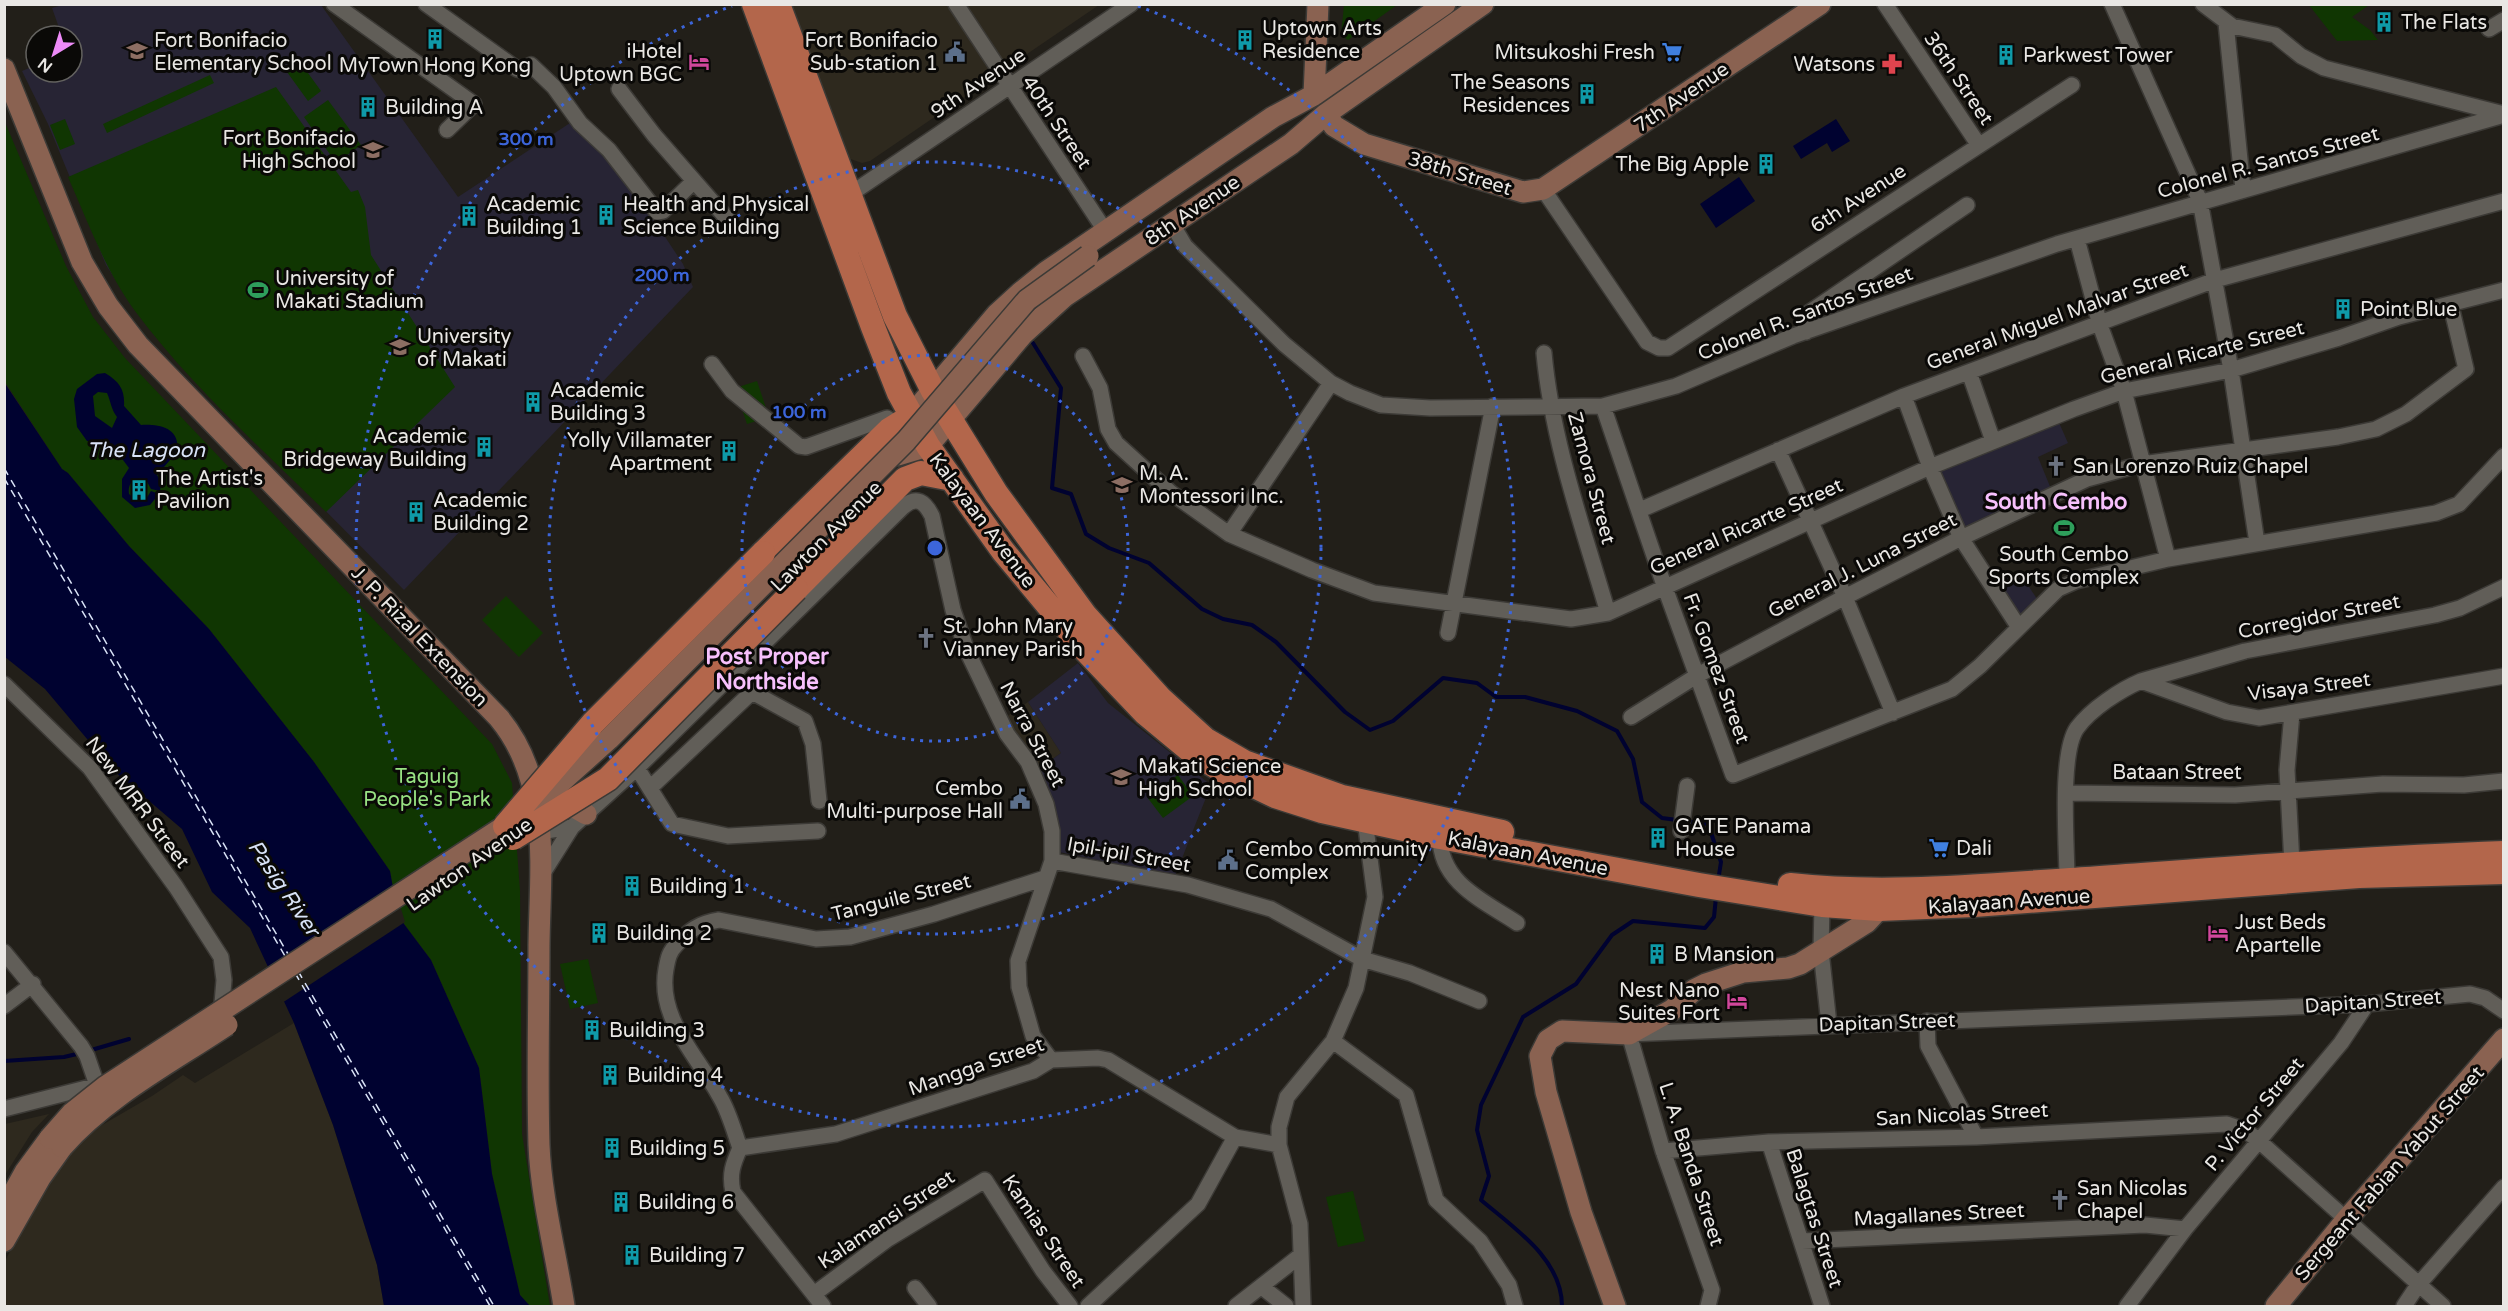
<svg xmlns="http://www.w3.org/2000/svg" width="2508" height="1311" font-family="'Varela Round',sans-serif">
  <rect width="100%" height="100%" fill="#221f19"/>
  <path fill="#2e291e" d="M789,5H1099L870,161L862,163L845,157Z
    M1028,702L1061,753L1040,768L1006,717Z
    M294,1023L333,1125L377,1265L384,1306H5V1261L46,1183L90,1132L152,1096L183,1075L195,1083Z
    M49,1114L32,1132L5,1175V1124Z"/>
  <path fill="#272434" d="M62,5H321L458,197L570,123L602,152L644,205L683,264L693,287L404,590L179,363L135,310L106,265L48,124L22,71L36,65V72H72V36H62L52,8Z
    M2057,418L2068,443L2038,457L2051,489L1962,535L1937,469Z
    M2018,570L2039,602L2020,616L1997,585Z
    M1078,663L1108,703L1211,785L1175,876L1059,852L1040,768L1061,753L1028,702Z"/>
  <path fill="#103602" d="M1344,5V4L1397,5L1348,40L1341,35Z
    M2309,5H2369L2352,17L2370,30L2378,40L2337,41Z
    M300,62L321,91L308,101L287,72Z
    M210,75L214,83L107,133L103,124Z
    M276,87L351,192L358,190L365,207L371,255L455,387L326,512C261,448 190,385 135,311C105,270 88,222 68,177Z
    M328,100L361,145L336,163L304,117Z
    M65,119L75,144L60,150L50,125Z
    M4,120L66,266L93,317L125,358L492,744L512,783L520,891L522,1134L550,1306H530L520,1295L492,1174L479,1068L431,960L398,916L390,871L314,762L209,629L129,546L68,473L62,469L5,382Z
    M757,381L769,417L747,424L735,388Z
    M506,596L543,633L519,657L482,620Z
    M1178,775L1193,796L1163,818L1147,797Z
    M588,959L598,1003L570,1009L560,964Z
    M1353,1191L1365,1241L1338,1247L1326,1197Z"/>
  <path fill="#000230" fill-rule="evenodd" d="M1836,119L1850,141L1832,152L1827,143L1801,159L1793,146Z
    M1739,177L1755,201L1716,228L1700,204Z
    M105,373C120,382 125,390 124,406L141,425C160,424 181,428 177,452L157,475L161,482L160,491L151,489L146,480C136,476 127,482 129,494L137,501L146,499L151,491L159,494L150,505L135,508L122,497V479L129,468L114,448L87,441L77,427L74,399L77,389L97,374ZM98,392L107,393C111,402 111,409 117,417L112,428L95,416L93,396Z
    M4,382L62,469L68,473L129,546L209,629L314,762L390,871L398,916L431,960L479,1068L492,1174L520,1295L530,1306H384L377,1265L333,1125L294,1023L250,928L212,892L182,829L114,771L45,689L5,657Z"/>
  <path fill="#221f19" d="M396,892L405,922L282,1003L266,969Z"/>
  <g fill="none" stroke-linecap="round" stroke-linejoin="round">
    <path stroke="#000230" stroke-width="4" d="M1033,343L1061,388L1052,488L1071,494L1086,534L1109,548L1149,563L1202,609L1223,619L1252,625L1276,642L1345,712L1370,730L1393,721L1443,678L1477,683L1496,697H1525L1577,711L1617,731L1633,759L1642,802L1662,818L1677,820
      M1685,821L1708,824L1721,862L1718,881
      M88,1051L129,1039
      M4,1061L64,1057L81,1053
      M1562,1306C1562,1259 1514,1228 1481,1200L1489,1176L1477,1130L1481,1105L1523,1017L1576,984L1612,935L1633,921L1705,928L1714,917L1716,897"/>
    <path stroke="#d8e2f6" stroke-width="1.5" stroke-dasharray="8 6" stroke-linecap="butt" d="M4,468L288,954
      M4,478L285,956
      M298,971L494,1306
      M295,973L490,1306"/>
    <g stroke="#3c3a36" stroke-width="18">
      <path id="street" d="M334,4L474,104L447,130
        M426,4L517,69L521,70L531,65L554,87L580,123L609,150L657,212L663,211L693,182
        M956,4L1106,232
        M1885,4L1978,144
        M2112,4L2200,201L2231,370L2257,543
        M2203,4L2232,26L2275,35L2301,56L2324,68L2504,114
        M2226,23L2243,189
        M2489,29L2504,20
        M619,89L654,135L730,222
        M1543,189L1647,342L1659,348H1668L2072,85
        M849,195L1131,4
        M1172,224L1185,246L1284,344L1331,383L1350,393L1381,405L1430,408L1603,406L1676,386L1793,336L2057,244L2504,115
        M2077,239L2100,325L2124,391L2168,559
        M1806,332L1804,319L1810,312L1967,205
        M1544,353C1552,441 1583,528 1608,613
        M1083,356L1100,388L1108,429L1116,443L1170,492L1229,534L1312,570L1374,593L1571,619L1608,613L1930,467L2074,409L2124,391L2231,370L2339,338L2399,317L2504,290
        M712,364L732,391L799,446L806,447L887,418L896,424
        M1969,372L1993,441
        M1904,396L1930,467L1961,538L2018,626
        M1603,406L1664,585L1733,775L1952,689L1980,666L2058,589L2076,581L2168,559L2436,513L2459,504L2504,456
        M1778,450L1845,597L1893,713
        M1640,510L1904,396L2215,280L2504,201
        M1229,534L1331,383
        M1448,633L1493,406
        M731,673L752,692L805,721L813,744L819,801
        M2141,681L2245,651L2435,615L2460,608L2504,587
        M4,684L90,768L176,887L221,957L224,980L221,1015
        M2292,713L2287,770L2292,864
        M1631,717L1698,675L1845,597L1961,538L2087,479L2142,464L2338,437L2376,429L2406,414L2466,369L2451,306
        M637,768L672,824L728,836L818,831
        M650,788L752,692
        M2066,793L2235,795L2383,784L2464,785L2504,781
        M1681,831L1687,786
        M539,832L572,827
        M1440,837C1440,883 1484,901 1517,923
        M1052,861L1188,885L1271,909L1362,959L1410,973L1479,1001
        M543,873L572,827L637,768L903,507C917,495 925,502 932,516L953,610L967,651L1007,734L1028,762L1046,804L1052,831V861L1018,961L1019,987L1033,1036L1051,1060
        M2067,880C2067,846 2059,754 2077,728C2091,709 2120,690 2141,681L2227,712L2259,718L2504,676
        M1822,905L1821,951L1829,1024
        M4,952L81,1046L87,1056L97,1085
        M4,1006L33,984
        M1927,1021L1928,1046L1976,1137
        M1333,1041L1406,1095L1436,1200L1480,1241L1509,1285L1515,1306
        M4,1109L106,1083
        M1769,1142L1822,1306
        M740,1148C734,1131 729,1112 720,1097C698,1056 657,1019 666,969C668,958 669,952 677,944C689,930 700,923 719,920L816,939L850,937L934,914L1045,878
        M740,1148L836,1134L1033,1071L1051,1060L1098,1058L1108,1060L1235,1137L1279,1145
        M740,1148C733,1164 729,1174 733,1192L823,1306
        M1663,1151L1769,1142L1976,1137L2227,1124L2245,1130L2259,1141L2443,1306
        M1802,1241L2145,1225L2185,1229
        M1262,1287L1286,1306
        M915,1288L929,1306
        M814,1294L888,1239L985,1180L1043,1271L1070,1306
        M1088,1306L1198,1204L1235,1137
        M1236,1306L1301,1255
        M1303,1306L1300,1224L1279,1145V1127L1287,1097L1333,1041L1356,988L1375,897L1365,820
        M1708,1306L1712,1290L1663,1151L1629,1034L2367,1004L2470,994L2485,998L2504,1011
        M2127,1306L2185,1229L2341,1043L2367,1004
        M2404,1306L2418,1285L2504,1187"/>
    </g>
    <g stroke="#3c3a36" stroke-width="24">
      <path id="secondary" d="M4,69L82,262L108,306L138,345L499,718C552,782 540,868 539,945C539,1011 537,1078 539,1145C541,1197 556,1254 564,1306
        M1314,95L1318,4
        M1326,114L1334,126L1364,144L1523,192L1543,189L1820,4
        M906,431L910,417L997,314L1020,293L1046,272L1273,117L1314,95L1445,4
        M898,455L928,446L1023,334L1065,296L1291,144L1326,114L1483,4
        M561,790L567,803L586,814
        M4,1210L25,1172L50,1138
        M4,1241L40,1178L62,1147
        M1615,1306L1581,1212L1546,1092L1540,1056L1548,1040L1562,1031L1629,1034L1672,1010L1694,990L1706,984L1743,972L1788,968L1800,964L1867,922L1879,909V895
        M2276,1306L2347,1219L2504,1039"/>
    </g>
    <g stroke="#3c3a36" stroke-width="27">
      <path id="primary" d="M754,4L873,327L899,393L928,446L1003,551L1087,652L1145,713L1192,752L1223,771L1275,796L1322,811L1440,837L1699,885L1822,905L1879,909L1974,905L2359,876L2504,872
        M778,4L895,316L933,391L996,493L1085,615L1160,698L1206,740L1244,762L1342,797L1502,832
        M763,553L889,430L910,417
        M796,589L905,479L921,473L952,479
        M1790,885C1888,896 1988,885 2086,879C2225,869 2364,858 2504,853"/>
    </g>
    <use href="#street" stroke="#615e58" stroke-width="15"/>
    <use href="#secondary" stroke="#8a6251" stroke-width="21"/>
    <use href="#primary" stroke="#b3664b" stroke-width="24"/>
    <g stroke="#3c3a36" stroke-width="24" stroke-linecap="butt">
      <path id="secondary-bridge" d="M50,1138L72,1113L106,1086L531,809L609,739L906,441L1027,300L1088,256
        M62,1147C107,1096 170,1063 227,1025"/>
    </g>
    <g stroke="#3c3a36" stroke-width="27" stroke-linecap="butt">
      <path id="primary-bridge" d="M505,826L593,723L763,553
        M513,838L608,779L796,589"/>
    </g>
    <use href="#secondary-bridge" stroke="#8a6251" stroke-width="21"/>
    <use href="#primary-bridge" stroke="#b3664b" stroke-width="24"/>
  </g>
  <g fill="none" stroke="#3c65da" stroke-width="3" stroke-dasharray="3 6">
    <circle cx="935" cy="548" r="193"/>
    <circle cx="935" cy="548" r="386"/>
    <path d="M1138 6A579 579 0 1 1 732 6"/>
  </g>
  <defs>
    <g id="building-bare" transform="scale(1.62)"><path d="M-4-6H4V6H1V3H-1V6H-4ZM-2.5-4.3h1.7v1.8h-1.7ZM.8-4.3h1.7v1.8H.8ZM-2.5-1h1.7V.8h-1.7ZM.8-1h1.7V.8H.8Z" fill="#0f9aa8" stroke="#0a0907" stroke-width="2.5" paint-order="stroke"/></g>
    <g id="school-bare" transform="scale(1.62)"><path d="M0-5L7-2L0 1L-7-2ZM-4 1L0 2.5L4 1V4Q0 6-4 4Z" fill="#8d6e63" stroke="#0a0907" stroke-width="2.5" paint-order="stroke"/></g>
    <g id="civic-bare" transform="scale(1.62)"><path d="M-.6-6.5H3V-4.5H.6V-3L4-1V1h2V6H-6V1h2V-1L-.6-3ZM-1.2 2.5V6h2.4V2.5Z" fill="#5c6f8a" stroke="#0a0907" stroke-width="2.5" paint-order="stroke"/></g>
    <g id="supermarket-bare" transform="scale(1.62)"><path d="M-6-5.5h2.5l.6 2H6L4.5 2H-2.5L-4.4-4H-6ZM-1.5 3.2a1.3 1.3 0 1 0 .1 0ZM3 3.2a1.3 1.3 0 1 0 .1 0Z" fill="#3f7fe0" stroke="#0a0907" stroke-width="2.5" paint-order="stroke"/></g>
    <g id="hotel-bare" transform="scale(1.62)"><path d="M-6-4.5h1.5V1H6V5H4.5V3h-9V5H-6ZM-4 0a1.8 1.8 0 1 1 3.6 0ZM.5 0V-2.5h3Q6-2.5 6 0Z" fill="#d1479c" stroke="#0a0907" stroke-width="2.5" paint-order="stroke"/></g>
    <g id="pharmacy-bare" transform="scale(1.62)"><path d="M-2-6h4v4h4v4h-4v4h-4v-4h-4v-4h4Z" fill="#e0444e" stroke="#0a0907" stroke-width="2.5" paint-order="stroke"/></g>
    <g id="stadium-bare" transform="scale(1.62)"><path d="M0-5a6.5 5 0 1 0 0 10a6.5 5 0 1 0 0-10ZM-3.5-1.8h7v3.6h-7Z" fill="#2e9e5b" stroke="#0a0907" stroke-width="2.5" paint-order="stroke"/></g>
    <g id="university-bare" transform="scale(1.62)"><path d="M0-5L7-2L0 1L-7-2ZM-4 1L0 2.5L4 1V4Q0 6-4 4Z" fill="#8d6e63" stroke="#0a0907" stroke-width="2.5" paint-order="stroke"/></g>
    <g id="church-bare" transform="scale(1.62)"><path d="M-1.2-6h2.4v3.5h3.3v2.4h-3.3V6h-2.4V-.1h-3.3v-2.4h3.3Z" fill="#6b7280" stroke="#0a0907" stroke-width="2.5" paint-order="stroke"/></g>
  </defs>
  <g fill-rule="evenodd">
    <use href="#building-bare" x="2384" y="22"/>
    <use href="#building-bare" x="435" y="39"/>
    <use href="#building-bare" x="1245" y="40"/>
    <use href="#school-bare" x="137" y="51"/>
    <use href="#civic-bare" x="955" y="52"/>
    <use href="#supermarket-bare" x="1672" y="52"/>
    <use href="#building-bare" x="2006" y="55"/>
    <use href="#hotel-bare" x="699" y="62"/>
    <use href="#pharmacy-bare" x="1892" y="64"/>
    <use href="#building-bare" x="1587" y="94"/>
    <use href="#building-bare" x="368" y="107"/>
    <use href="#school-bare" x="373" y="150"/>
    <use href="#building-bare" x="1766" y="164"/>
    <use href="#building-bare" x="606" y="215"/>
    <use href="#building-bare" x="469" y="216"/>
    <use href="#stadium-bare" x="258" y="290"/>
    <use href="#building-bare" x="2343" y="309"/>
    <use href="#university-bare" x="400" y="347"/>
    <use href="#building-bare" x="533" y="402"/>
    <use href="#building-bare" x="484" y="447"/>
    <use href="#building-bare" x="729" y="451"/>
    <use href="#church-bare" x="2056" y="466"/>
    <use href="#school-bare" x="1122" y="485"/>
    <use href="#building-bare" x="139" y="490"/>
    <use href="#building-bare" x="416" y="512"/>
    <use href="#stadium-bare" x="2064" y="528"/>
    <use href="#church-bare" x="926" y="638"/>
    <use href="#school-bare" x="1121" y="777"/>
    <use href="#civic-bare" x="1020" y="799"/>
    <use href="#building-bare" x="1658" y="838"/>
    <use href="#supermarket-bare" x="1939" y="848"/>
    <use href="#civic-bare" x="1228" y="860"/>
    <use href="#building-bare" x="632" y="886"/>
    <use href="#building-bare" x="599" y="933"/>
    <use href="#hotel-bare" x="2218" y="933"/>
    <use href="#building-bare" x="1657" y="954"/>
    <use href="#hotel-bare" x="1737" y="1001"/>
    <use href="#building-bare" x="592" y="1030"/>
    <use href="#building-bare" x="610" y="1075"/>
    <use href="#building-bare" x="612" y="1148"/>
    <use href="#church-bare" x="2060" y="1200"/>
    <use href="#building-bare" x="621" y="1202"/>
    <use href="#building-bare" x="632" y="1255"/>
  </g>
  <g text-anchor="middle" stroke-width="6" stroke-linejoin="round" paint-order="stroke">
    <g font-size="20" fill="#e9e7e4" stroke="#0a0907" text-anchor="start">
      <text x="2401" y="29">The Flats</text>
      <text x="1262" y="35">Uptown Arts<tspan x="1262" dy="23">Residence</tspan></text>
      <text x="154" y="47">Fort Bonifacio<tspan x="154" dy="23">Elementary School</tspan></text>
      <text x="938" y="47" text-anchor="end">Fort Bonifacio<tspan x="938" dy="23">Sub-station 1</tspan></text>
      <text x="682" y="58" text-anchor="end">iHotel<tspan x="682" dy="23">Uptown BGC</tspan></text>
      <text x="1655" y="59" text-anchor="end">Mitsukoshi Fresh</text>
      <text x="2023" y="62">Parkwest Tower</text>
      <text x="1875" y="71" text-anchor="end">Watsons</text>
      <text x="435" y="72" text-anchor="middle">MyTown Hong Kong</text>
      <text x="1570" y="89" text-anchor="end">The Seasons<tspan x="1570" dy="23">Residences</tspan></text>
      <text x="385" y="114">Building A</text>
      <text x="356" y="145" text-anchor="end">Fort Bonifacio<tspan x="356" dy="23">High School</tspan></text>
      <text x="1749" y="171" text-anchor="end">The Big Apple</text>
      <text x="486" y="211">Academic<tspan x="486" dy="23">Building 1</tspan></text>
      <text x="623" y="211">Health and Physical<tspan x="623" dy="23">Science Building</tspan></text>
      <text x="275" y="285">University of<tspan x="275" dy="23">Makati Stadium</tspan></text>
      <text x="2360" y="316">Point Blue</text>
      <text x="417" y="343">University<tspan x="417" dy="23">of Makati</tspan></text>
      <text x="550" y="397">Academic<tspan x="550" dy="23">Building 3</tspan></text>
      <text x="467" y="443" text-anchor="end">Academic<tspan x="467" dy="23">Bridgeway Building</tspan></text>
      <text x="712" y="447" text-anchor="end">Yolly Villamater<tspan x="712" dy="23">Apartment</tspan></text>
      <text x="2073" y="473">San Lorenzo Ruiz Chapel</text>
      <text x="1139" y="480">M. A.<tspan x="1139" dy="23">Montessori Inc.</tspan></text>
      <text x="156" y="485">The Artist's<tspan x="156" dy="23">Pavilion</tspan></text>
      <text x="433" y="507">Academic<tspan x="433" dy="23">Building 2</tspan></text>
      <text x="2064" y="561" text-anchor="middle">South Cembo<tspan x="2064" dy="23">Sports Complex</tspan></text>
      <text x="943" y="633">St. John Mary<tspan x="943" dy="23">Vianney Parish</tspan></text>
      <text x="1138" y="773">Makati Science<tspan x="1138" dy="23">High School</tspan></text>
      <text x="1003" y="795" text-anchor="end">Cembo<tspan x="1003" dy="23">Multi-purpose Hall</tspan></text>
      <text x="1675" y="833">GATE Panama<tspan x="1675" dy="23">House</tspan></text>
      <text x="1956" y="855">Dali</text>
      <text x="1245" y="856">Cembo Community<tspan x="1245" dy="23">Complex</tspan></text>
      <text x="649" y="893">Building 1</text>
      <text x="2235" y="929">Just Beds<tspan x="2235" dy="23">Apartelle</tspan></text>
      <text x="616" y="940">Building 2</text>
      <text x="1674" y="961">B Mansion</text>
      <text x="1720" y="997" text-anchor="end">Nest Nano<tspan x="1720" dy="23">Suites Fort</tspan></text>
      <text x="609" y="1037">Building 3</text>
      <text x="627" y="1082">Building 4</text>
      <text x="629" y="1155">Building 5</text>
      <text x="2077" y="1195">San Nicolas<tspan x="2077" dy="23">Chapel</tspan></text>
      <text x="638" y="1209">Building 6</text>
      <text x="649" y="1262">Building 7</text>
    </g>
    <g font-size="20" fill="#e9e7e4" stroke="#0a0907">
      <text transform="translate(1959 78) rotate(56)" y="7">36th Street</text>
      <text transform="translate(978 83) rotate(-34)" y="7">9th Avenue</text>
      <text transform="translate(1681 97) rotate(-34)" y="7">7th Avenue</text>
      <text transform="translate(1057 122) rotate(56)" y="7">40th Street</text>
      <text transform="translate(2268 162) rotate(-15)" y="7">Colonel R. Santos Street</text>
      <text transform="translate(1460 173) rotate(17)" y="7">38th Street</text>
      <text transform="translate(1858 198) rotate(-33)" y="7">6th Avenue</text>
      <text transform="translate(1192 210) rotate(-34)" y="7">8th Avenue</text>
      <text transform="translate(1805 313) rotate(-21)" y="7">Colonel R. Santos Street</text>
      <text transform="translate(2057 316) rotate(-20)" y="7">General Miguel Malvar Street</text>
      <text transform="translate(2202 352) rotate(-14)" y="7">General Ricarte Street</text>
      <text transform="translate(1592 478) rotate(75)" y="7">Zamora Street</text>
      <text transform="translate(983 520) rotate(53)" y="7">Kalayaan Avenue</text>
      <text transform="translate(1746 526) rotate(-24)" y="7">General Ricarte Street</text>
      <text transform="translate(826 536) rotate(-45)" y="7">Lawton Avenue</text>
      <text transform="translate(1862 565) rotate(-27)" y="7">General J. Luna Street</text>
      <text transform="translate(2319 616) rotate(-11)" y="7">Corregidor Street</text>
      <text transform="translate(420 636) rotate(46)" y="7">J. P. Rizal Extension</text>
      <text transform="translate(1717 668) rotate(70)" y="7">Fr. Gomez Street</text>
      <text transform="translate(2309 686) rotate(-7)" y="7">Visaya Street</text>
      <text transform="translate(1033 734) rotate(62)" y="7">Narra Street</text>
      <text x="2177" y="779">Bataan Street</text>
      <text transform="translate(138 802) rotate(53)" y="7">New MRR Street</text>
      <text transform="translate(1528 853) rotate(11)" y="7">Kalayaan Avenue</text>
      <text transform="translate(1129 854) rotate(10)" y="7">Ipil-ipil Street</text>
      <text transform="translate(469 864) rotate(-35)" y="7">Lawton Avenue</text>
      <text transform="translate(901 897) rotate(-14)" y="7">Tanguile Street</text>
      <text transform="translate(2009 901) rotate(-4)" y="7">Kalayaan Avenue</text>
      <text transform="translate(2373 1001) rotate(-4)" y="7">Dapitan Street</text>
      <text transform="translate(1887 1022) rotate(-2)" y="7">Dapitan Street</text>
      <text transform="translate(976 1066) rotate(-19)" y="7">Mangga Street</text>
      <text transform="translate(1962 1114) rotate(-3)" y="7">San Nicolas Street</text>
      <text transform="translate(2254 1114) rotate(-50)" y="7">P. Victor Street</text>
      <text transform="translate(1692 1164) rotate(72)" y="7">L. A. Banda Street</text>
      <text transform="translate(2389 1173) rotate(-49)" y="7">Sergeant Fabian Yabut Street</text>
      <text transform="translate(1939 1214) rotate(-3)" y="7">Magallanes Street</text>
      <text transform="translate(1815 1218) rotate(72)" y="7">Balagtas Street</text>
      <text transform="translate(886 1219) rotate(-34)" y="7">Kalamansi Street</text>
      <text transform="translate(1044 1231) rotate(56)" y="7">Kamias Street</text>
    </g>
    <g font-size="20" fill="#98e283" stroke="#0a0907">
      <text x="427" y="783">Taguig<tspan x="427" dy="23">People's Park</tspan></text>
    </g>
    <g font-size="21" font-style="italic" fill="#d8e2f6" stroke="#0a0907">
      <text x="146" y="457">The Lagoon</text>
      <text transform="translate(284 888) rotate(56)" y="7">Pasig River</text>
    </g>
    <g font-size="22" font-weight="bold" fill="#f7c0fc" stroke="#0a0907">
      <text x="2056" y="509">South Cembo</text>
      <text x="767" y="664">Post Proper<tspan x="767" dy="25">Northside</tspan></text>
    </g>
  </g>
  <circle cx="935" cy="548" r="9" fill="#3c65da" stroke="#0a0907" stroke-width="3"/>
  <g font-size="18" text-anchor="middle" font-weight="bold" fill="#3c65da" stroke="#0a0907" stroke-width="6" stroke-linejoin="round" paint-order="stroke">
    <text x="526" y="145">300 m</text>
    <text x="662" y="281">200 m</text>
    <text x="799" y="418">100 m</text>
  </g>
  <rect width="2508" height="1311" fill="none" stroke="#e9e7e4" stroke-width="12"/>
  <g transform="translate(54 54) rotate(218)"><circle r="28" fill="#0a0907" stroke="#63625f" stroke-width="1.5"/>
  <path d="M0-4.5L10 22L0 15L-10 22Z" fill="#ee8bf8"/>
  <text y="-9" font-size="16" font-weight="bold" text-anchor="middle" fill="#e9e7e4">N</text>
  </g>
</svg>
